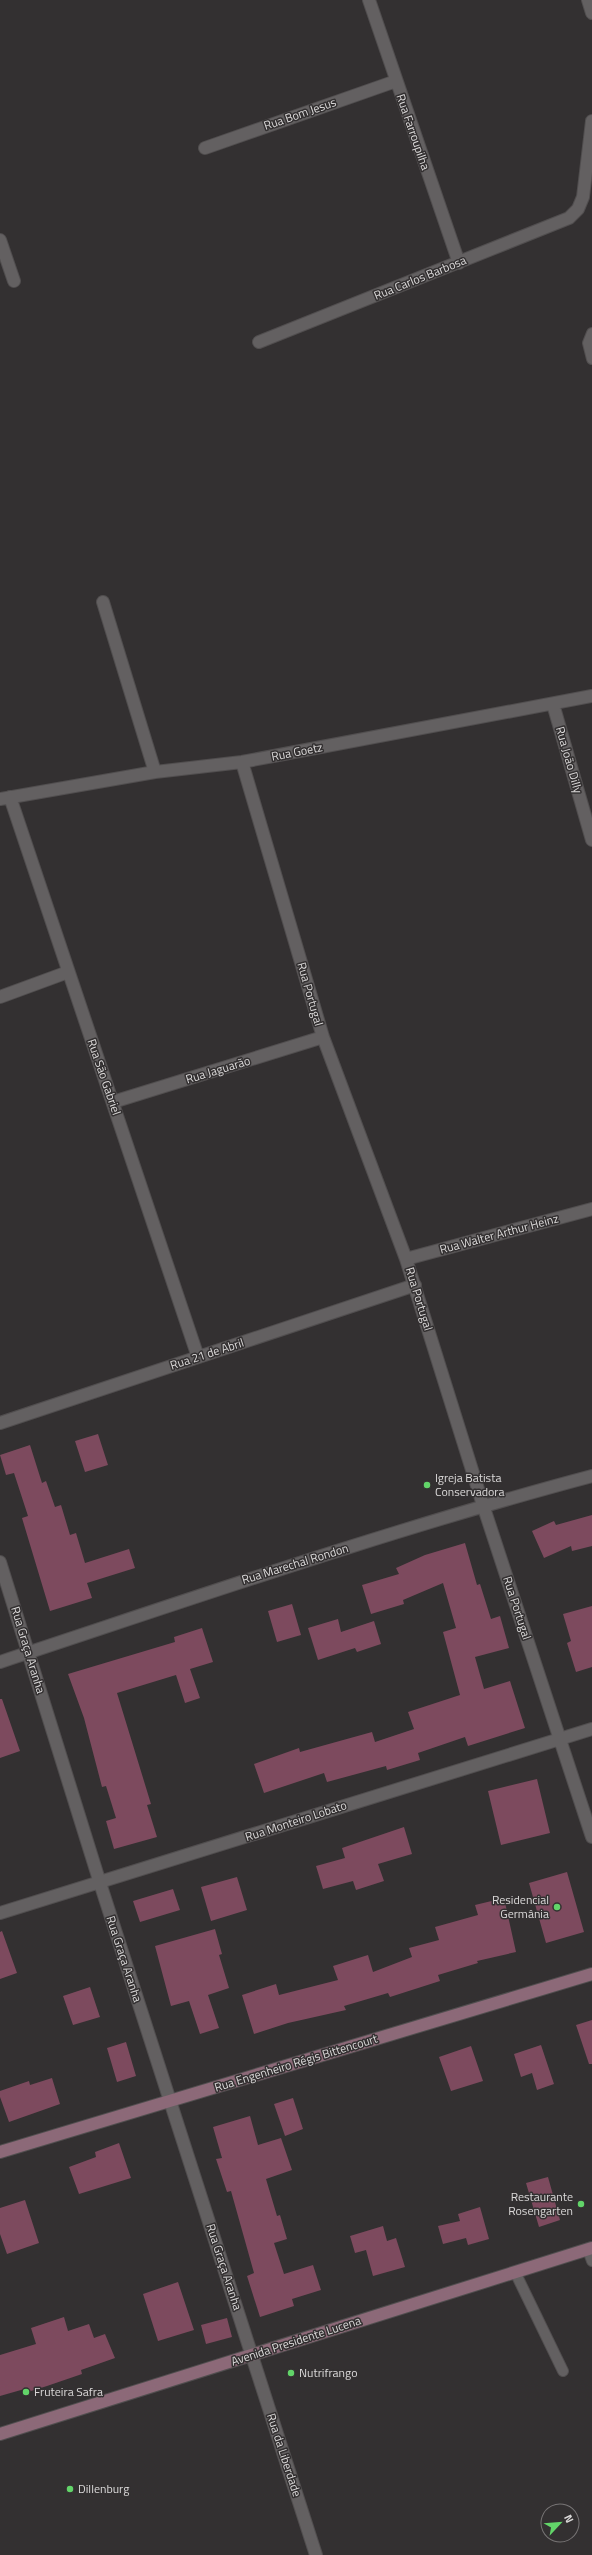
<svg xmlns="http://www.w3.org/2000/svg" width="592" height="2555" font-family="'Titillium Web',sans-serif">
  <rect width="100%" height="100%" fill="#333031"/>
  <path fill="#7d4a5e" d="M98,1434L108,1465L85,1472L75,1441Z
    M30,1445L42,1483L46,1481L55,1507L61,1505L70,1535L76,1533L85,1563L129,1549L135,1568L87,1583L92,1598L50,1611L22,1518L28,1516L14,1473L6,1475L0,1455Z
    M592,1515V1546L572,1551L571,1546L544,1558L532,1531L554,1521L556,1525Z
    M465,1543L477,1585L480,1584L491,1619L500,1616L509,1648L475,1657L484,1689L510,1681L525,1728L468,1746L465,1737L418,1753L420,1760L387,1770L386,1766L327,1782L324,1773L264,1793L254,1764L299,1748L300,1752L372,1732L375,1742L414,1729L408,1712L460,1695L443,1632L456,1628L443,1583L403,1600L404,1604L371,1614L362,1585L399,1574L396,1568L425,1555Z
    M292,1604L301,1635L277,1642L268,1611Z
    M592,1606V1667L576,1672L567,1643L571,1641L563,1614Z
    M338,1619L341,1632L374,1621L381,1644L357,1652L355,1648L318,1660L308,1628Z
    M202,1628L213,1662L190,1669L200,1698L185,1703L176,1675L117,1693L151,1804L147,1805L157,1837L114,1849L106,1821L116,1818L106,1786L102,1787L84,1718L68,1674L175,1642L174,1637Z
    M0,1699H2L20,1751L0,1758Z
    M537,1779L550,1833L501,1845L488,1791Z
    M404,1827L412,1854L378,1864L384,1881L356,1890L353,1881L323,1889L316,1866L345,1858L342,1848Z
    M567,1872L584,1932L546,1943L529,1883Z
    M237,1877L247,1910L211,1921L201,1887Z
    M173,1889L180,1910L140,1922L133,1901Z
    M504,1898L516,1952L477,1961L478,1963L438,1975L440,1981L390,1997L388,1993L344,2006L346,2010L288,2023L254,2034L242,1995L276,1984L279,1995L338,1980L333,1966L368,1955L373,1972L412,1957L409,1948L439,1940L435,1927L478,1915L475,1905Z
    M215,1929L222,1954L219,1955L229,1988L208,1995L219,2028L200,2034L189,2001L171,2006L155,1946Z
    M2,1931L17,1973L0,1979V1932Z
    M90,1987L100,2017L73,2025L63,1996Z
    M592,2020V2064H589L576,2025Z
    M126,2042L136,2076L117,2082L107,2048Z
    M541,2045L554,2084L537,2090L532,2073L521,2077L514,2054Z
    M471,2046L483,2081L451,2091L439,2057Z
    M52,2078L60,2104L9,2122L0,2097V2091L29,2081L30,2085Z
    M293,2098L303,2129L285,2136L274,2104Z
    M250,2116L258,2145L281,2138L292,2170L266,2179L277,2216L280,2215L287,2239L274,2243L284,2274L313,2265L321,2290L292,2299L294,2306L260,2317L247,2276L254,2273L231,2191L227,2192L216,2159L222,2158L213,2127Z
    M119,2143L131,2178L79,2194L69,2167L96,2157L95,2152Z
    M548,2177L560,2220L539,2227L526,2183Z
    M25,2200L39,2243L7,2254L0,2234V2208Z
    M480,2207L489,2239L468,2245L466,2238L443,2244L438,2226L460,2221L458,2214Z
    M383,2226L387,2241L396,2238L405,2267L373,2276L366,2250L355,2253L350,2236Z
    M178,2282L194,2330L158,2341L143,2294Z
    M64,2317L68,2331L89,2324L94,2338L105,2334L115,2358L81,2370L82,2374L47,2386L28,2392V2388L0,2396V2355L36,2344L31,2328Z
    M227,2318L232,2337L206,2344L201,2325Z"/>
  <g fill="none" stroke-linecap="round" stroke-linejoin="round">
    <g stroke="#514e4f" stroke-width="12">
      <path id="lane" d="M592,333L588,343L592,359
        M588,2250L592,2261
        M515,2272L563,2371"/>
    </g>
    <g stroke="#514e4f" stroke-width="14">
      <path id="street" d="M369,0L459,263
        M588,0L592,13
        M205,148L396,81
        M0,240L14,281
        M259,342L569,218L578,209L583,197L592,121
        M103,602L155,772
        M553,704L592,840
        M242,762L323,1037L406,1259L483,1505L592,1837
        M10,797L198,1357
        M0,799L155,772L242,762L592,696
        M0,997L68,972
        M113,1102L323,1037
        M406,1259L592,1209
        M0,1423L415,1285
        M0,1562L100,1883L316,2555
        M0,1662C197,1597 392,1529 592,1476
        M0,1913L592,1729"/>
    </g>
    <g stroke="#514e4f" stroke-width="14">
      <path id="secondary" d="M0,2152L592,1974
        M0,2434L592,2248"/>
    </g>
    <use href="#lane" stroke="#636061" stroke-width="10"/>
    <use href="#street" stroke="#636061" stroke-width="12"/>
    <use href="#secondary" stroke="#8c6978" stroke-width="12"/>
  </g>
  <g fill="#62d469" stroke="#333031" stroke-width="1.5">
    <circle cx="427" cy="1485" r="4"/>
    <circle cx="557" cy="1907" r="4"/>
    <circle cx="581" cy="2204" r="4"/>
    <circle cx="291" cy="2373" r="4"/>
    <circle cx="26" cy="2392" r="4"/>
    <circle cx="70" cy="2489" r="4"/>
  </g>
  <g text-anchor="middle" stroke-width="3" stroke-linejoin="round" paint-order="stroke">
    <g font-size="12" fill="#dcdada" stroke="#333031">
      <text transform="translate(300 114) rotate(-19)" y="4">Rua Bom Jesus</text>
      <text transform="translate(413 132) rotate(71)" y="4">Rua Farroupilha</text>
      <text transform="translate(420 278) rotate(-22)" y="4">Rua Carlos Barbosa</text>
      <text transform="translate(297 752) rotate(-11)" y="4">Rua Goetz</text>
      <text transform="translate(569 760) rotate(74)" y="4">Rua João Dilly</text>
      <text transform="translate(310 994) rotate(74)" y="4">Rua Portugal</text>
      <text transform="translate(218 1070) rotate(-17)" y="4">Rua Jaguarão</text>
      <text transform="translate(104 1077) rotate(71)" y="4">Rua São Gabriel</text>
      <text transform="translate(499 1234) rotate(-15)" y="4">Rua Walter Arthur Heinz</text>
      <text transform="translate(419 1299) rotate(73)" y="4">Rua Portugal</text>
      <text transform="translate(207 1354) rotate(-18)" y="4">Rua 21 de Abril</text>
      <text transform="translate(295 1564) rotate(-17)" y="4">Rua Marechal Rondon</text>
      <text transform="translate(517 1608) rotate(72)" y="4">Rua Portugal</text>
      <text transform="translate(28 1650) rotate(73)" y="4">Rua Graça Aranha</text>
      <text transform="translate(296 1821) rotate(-18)" y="4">Rua Monteiro Lobato</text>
      <text transform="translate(124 1959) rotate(72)" y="4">Rua Graça Aranha</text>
      <text transform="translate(296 2063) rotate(-17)" y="4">Rua Engenheiro Régis Bittencourt</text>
      <text transform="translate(224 2267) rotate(72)" y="4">Rua Graça Aranha</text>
      <text transform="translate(296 2341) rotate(-18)" y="4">Avenida Presidente Lucena</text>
      <text transform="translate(284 2455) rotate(72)" y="4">Rua da Liberdade</text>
    </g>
    <g font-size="12" fill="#dcdada" stroke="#333031" text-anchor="start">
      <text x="435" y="1482">Igreja Batista<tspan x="435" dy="14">Conservadora</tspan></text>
      <text x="549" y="1904" text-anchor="end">Residencial<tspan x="549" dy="14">Germânia</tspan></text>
      <text x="573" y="2201" text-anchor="end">Restaurante<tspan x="573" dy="14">Rosengarten</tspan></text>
      <text x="299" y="2377">Nutrifrango</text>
      <text x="34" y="2396">Fruteira Safra</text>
      <text x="78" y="2493">Dillenburg</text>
    </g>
  </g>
  <g transform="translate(560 2523) rotate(64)"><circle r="19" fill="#333031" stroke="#777475"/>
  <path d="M0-3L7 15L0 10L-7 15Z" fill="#62d469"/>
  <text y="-6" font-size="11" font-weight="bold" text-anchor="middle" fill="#dcdada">N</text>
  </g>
</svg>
